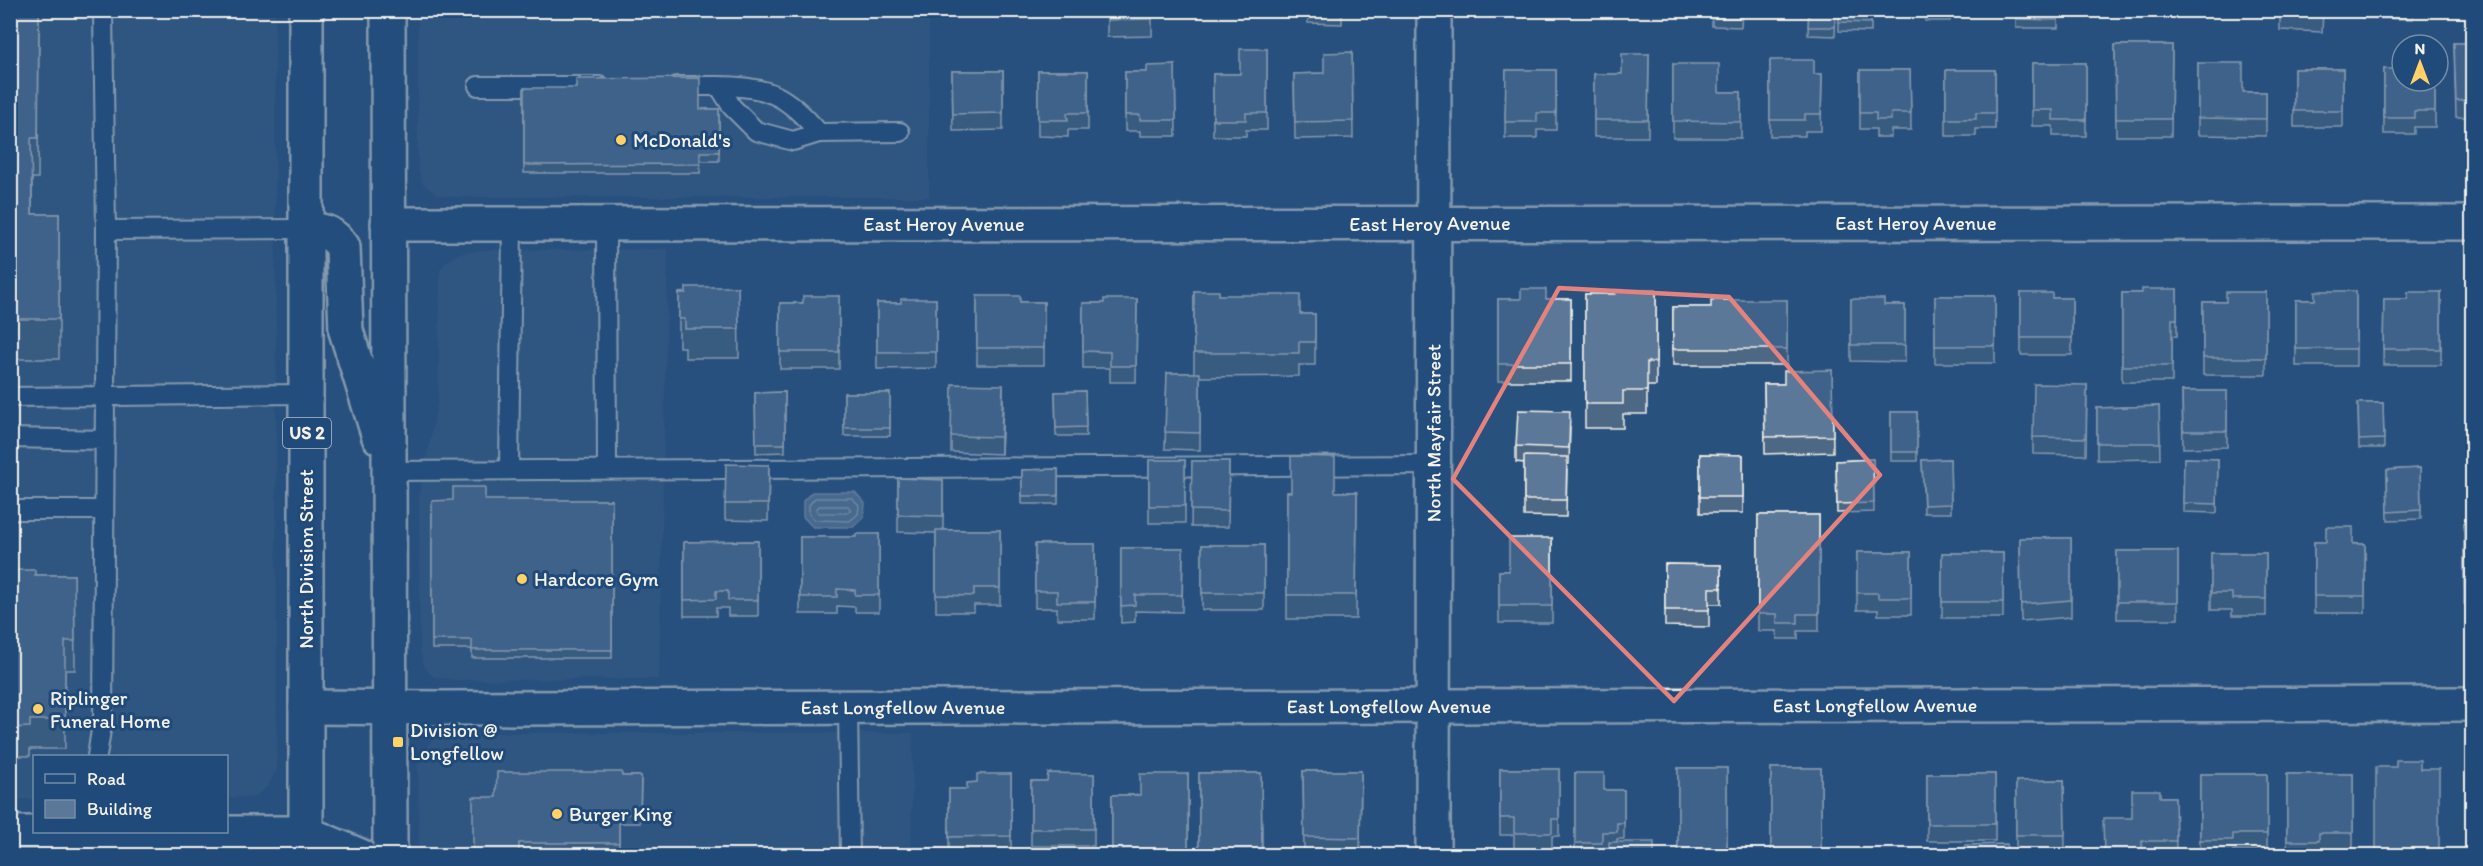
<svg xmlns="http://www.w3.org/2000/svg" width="2483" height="866" font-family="Itim,sans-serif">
  <rect width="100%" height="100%" fill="#28517e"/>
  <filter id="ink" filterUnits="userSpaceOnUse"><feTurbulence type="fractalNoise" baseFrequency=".0167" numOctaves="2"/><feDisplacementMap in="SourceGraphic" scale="12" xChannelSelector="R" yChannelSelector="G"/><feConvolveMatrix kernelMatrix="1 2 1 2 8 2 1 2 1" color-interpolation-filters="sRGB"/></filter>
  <g filter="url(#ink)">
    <path fill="#375d86" d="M10,11H275L277,769L268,786L254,797L227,798L226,756H34V799H11Z
      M418,11H929V197H456L437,195L422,183L418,168Z
      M668,249L659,679L457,680L434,677L425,668L420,651L419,496L438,401L440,270L447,261L460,253L481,250Z
      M459,733H913L911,855H419L418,762L424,749L434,739L442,734Z"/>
    <path fill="#6e88a2" stroke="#a4b2be" stroke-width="1.5" d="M812,492H855L865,503L864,517L853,527H813L803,517V501Z"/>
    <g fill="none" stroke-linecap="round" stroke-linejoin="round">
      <path stroke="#bec7cc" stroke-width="1.5" d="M815,498H852L859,505L858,514L850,521L815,520L809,514V505Z
        M819,506H848L851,510L847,513H819L816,510Z"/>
      <g stroke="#f4f1e8" stroke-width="22">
        <path id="service" d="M478,86H599
          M677,86H719L732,107L756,131L793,141L819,133L900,132
          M719,86C768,86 787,95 819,133
          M606,225L607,469
          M106,230L307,229
          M10,397L307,394
          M10,438L105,440
          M509,470L512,224
          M389,471L1433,465
          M10,510H104
          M848,707L850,856
          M97,756L103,717L106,230L103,10
          M86,856V832"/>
      </g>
      <g stroke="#f4f1e8" stroke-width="38">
        <g id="minor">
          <path id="s1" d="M388,224L2472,223"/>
          <path id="s2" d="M306,707L445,708L2472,704"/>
          <path d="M10,833H306L360,856"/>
          <path id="s3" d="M1433,856L1434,10"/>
        </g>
      </g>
      <g stroke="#f4f1e8" stroke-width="38">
        <path id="primary" d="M306,10V856
          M388,10L390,856
          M307,229C324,230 333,233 343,247L346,331L379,437"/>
      </g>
      <use href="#service" stroke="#1f4a7a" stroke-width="18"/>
      <use href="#minor" stroke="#1f4a7a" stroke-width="33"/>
      <use href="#primary" stroke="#1f4a7a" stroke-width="33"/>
    </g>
    <path fill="#4e6784" stroke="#f4f1e8" stroke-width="1.5" d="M10,10H39L38,178H32V214H59V359H10Z
      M1107,10H1152V36L1107,37Z
      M1308,10H1342V24L1308,23Z
      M1712,10H1742L1741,27L1712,26Z
      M1809,10H1836L1835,36L1808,35Z
      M1839,10H1871V32L1839,31Z
      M1925,10H1950V21H1925Z
      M2016,10H2058V28H2016Z
      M2280,10H2323L2322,32L2280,30Z
      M2362,10H2413V19L2362,18Z
      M2454,43H2472V117H2456Z
      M2115,45H2172L2171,136H2116Z
      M1267,49V130H1246V136H1213V74H1240Z
      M1352,52L1353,138L1295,139L1294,74L1324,73Z
      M1649,54L1648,137H1594V74H1622Z
      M1770,60L1814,74H1822L1821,131H1805V136H1770Z
      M2032,63H2086V136H2053V126H2032Z
      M2198,63L2243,92H2266V136L2198,135Z
      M1673,64L1719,92H1741V138H1673Z
      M1175,65L1176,136H1140V131H1125V72H1147Z
      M2294,69H2343V127H2294Z
      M2384,69L2435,81V127H2414V134H2384Z
      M1506,70H1556V130H1537V138H1505Z
      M1860,70H1910L1911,130H1891V137H1876V129H1860Z
      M1946,70H1995V129H1976V136H1946Z
      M952,71H1003V130L953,131Z
      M1038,71H1088V130H1068V137L1038,136Z
      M524,88L700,109H719V161H700V173H524Z
      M738,287L739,358H685V347H679V293Z
      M2177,289V336H2172V382H2122V293H2142Z
      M1656,290V386H1647V414H1623V428H1585V294H1615Z
      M1194,291L1219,295L1300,314H1315V365H1299V376L1200,377V450L1165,449L1167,373H1194Z
      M2356,291V366H2296V300H2315Z
      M2266,292V375H2203V302H2226Z
      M2441,292V365H2383L2384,299H2408Z
      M2021,293L2052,298H2072V355H2021Z
      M839,296V369H780V303H803Z
      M977,296L1020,302H1044V365H977Z
      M1935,296H1995V363H1935Z
      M936,299V368L877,369V303H901Z
      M1137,299L1136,382H1110V368H1083V303H1104Z
      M1498,299H1571V381H1498Z
      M1851,299L1884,305H1905V362L1851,361Z
      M1787,300V365H1673V307H1711Z
      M1832,370L1833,452L1765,454L1764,384H1784Z
      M2087,385L2086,455L2033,454V437Z
      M1085,391L1086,436H1056L1055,392Z
      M2182,391H2227V447L2183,448Z
      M785,392V452L756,453L755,393Z
      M844,393H890V436H844Z
      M1003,402L1001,454L951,452V436Z
      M2358,403H2383L2384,448H2359Z
      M2159,406L2160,459L2097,460V408Z
      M1891,412H1917V461H1891Z
      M1570,428L1569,464H1567L1566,517L1524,516V463L1516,462V446Z
      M1700,454L1743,455V513H1700Z
      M2184,458L2218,459L2217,513L2183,512Z
      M1873,459L1874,512L1837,513L1836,461Z
      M1950,459L1951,513H1924L1922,460Z
      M1149,460H1185V523H1149Z
      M1192,461H1229L1228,527H1191Z
      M769,465L768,521L725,520V504Z
      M2420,468L2421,519L2388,520L2387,470Z
      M1058,469V504H1022V470Z
      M898,478L943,480V530H1000V605H974V612H936V533L898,532Z
      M1287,492H1357L1356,619H1287Z
      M612,500V658H472V649H432V501Z
      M1758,515H1819V631H1798V639H1777V631H1758Z
      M2464,523H2472V604H2464Z
      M879,534V612H855V607L837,606V614H800V537H856Z
      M1552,538V623H1499V571H1509Z
      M2020,538H2071V617L2021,621Z
      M758,541V616H728V608H716V616H684V542Z
      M2314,542L2365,544V613H2314Z
      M1035,544H1095V619H1057V608H1035Z
      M1202,545H1264V610H1202Z
      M1121,548H1183L1182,612L1135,611V622L1121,623Z
      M2117,551H2178V619H2117Z
      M1857,552H1911V615H1878V610H1857Z
      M1942,553H2003V618H1942Z
      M2211,553H2266V616H2232V610H2211Z
      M1665,564L1721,565V604H1709V627L1665,626Z
      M10,570L35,575H74L75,670H65V749H30V756H10Z
      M1678,768H1727V855H1678Z
      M1771,768H1821V855H1771Z
      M1500,769H1559V836H1552V850H1514V835H1500Z
      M1303,771H1361L1360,855L1304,854Z
      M1199,773H1261L1262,855H1199Z
      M1575,773L1604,790H1624V839H1617V842L1609,848H1602V855H1575Z
      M1011,774V853H966L949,849V789H967L977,782Z
      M1094,774V846H1031V781H1047Z
      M1188,774V855H1112V795H1140Z
      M1927,774H1995V841H1927Z
      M2200,774H2267V851H2233V855H2200Z
      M2287,774H2353V850H2319V855H2287Z
      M622,776H641L640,823H619V852L519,851L496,797Z
      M2064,780L2065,852H2016V781Z
      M2160,797H2175L2176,855H2104L2132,818Z"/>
    <path fill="#40546b" stroke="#f4f1e8" stroke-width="1.5" d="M1003,385V402L1001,454V437Z"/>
    <path fill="#5b7899" stroke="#f4f1e8" stroke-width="1.5" d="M10,10H39L38,138H31L32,214H59V319H10Z
      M1107,10H1152V19L1107,20Z
      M1308,10H1342V15L1308,14Z
      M1712,10H1742L1741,18H1712Z
      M1809,10H1835V27H1808Z
      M1839,10H1871V23L1839,22Z
      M1925,10H1950V13L1925,12Z
      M2016,10H2058V20L2016,19Z
      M2280,10H2322V15L2280,14Z
      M2454,43H2472V100L2456,101Z
      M2115,45H2172L2171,119H2116Z
      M1240,49H1267V113H1246V120H1213V74H1240Z
      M1352,52L1353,121L1295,122L1294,74L1324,73V53Z
      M1622,54H1649L1648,120H1594V74H1622Z
      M1770,60H1814V74H1822L1821,114H1805V120H1770Z
      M2032,63H2086V120H2053V110H2032Z
      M2198,63H2243V92H2266V119L2198,118Z
      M1673,64H1719V92H1741V122L1673,121Z
      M1175,65L1176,120H1140V115H1125V72H1147V66Z
      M2294,69H2343V111H2294Z
      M2384,69H2402V81H2435V111H2414V118H2384Z
      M1506,70H1556V113H1537V122H1505Z
      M1860,70H1910L1911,113H1891V120H1876V113H1860Z
      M1946,70H1995V113H1976V119H1946Z
      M952,71H1003V113L953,114Z
      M1038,71H1088V113H1067L1068,120H1038Z
      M700,78V109H719V152H700V164L524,165V88H576V79Z
      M686,287H738L739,329H685V319H679V293H686Z
      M1521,289H1546V299H1571V364H1498V299H1521Z
      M2142,289H2177V319H2172V366H2122V293H2142Z
      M1615,290H1656V362H1647V391H1623V404H1585V294H1615Z
      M1194,291H1219V295H1300V314H1315V342H1299V353H1194Z
      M2315,291H2356V349H2296V300H2315Z
      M2226,292H2266V358H2203V302H2226Z
      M2408,292H2441V349H2383L2384,299H2408Z
      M2021,293H2052V298H2072V338H2021Z
      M803,296H839V352H780V303H803Z
      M977,296H1020V302H1044V348H977Z
      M1935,296H1995V346H1935Z
      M901,299H936V352H877V303H901Z
      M1104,299H1137L1136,366H1110V352L1083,351V303H1104Z
      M1851,299H1884V305H1905V345H1851Z
      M1711,300H1787V349H1673V307H1711Z
      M1832,370L1833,436L1765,437L1764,384H1784V371Z
      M1167,373H1200V433L1165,432Z
      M952,384L1003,385L1001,437L951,436Z
      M2034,384L2087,385L2086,438L2033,437Z
      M1085,391L1086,427L1056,428L1055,392Z
      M2182,391H2227V431H2183Z
      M785,392V444H756L755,393Z
      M844,393H890V428H844Z
      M2358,403H2383L2384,439L2359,440Z
      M2159,406L2160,443H2097V408Z
      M1518,410L1570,411L1569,448L1516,446Z
      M1891,412H1917V452H1891Z
      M1700,454L1743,455V497H1700Z
      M1291,456L1335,457V492H1357L1356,595H1287V492H1291Z
      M1524,456L1567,457L1566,500H1524Z
      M2184,458L2218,459L2217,504L2183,503Z
      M1873,459L1874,503L1837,504L1836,461Z
      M1950,459L1951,504L1924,505L1922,460Z
      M1149,460H1185V506H1149Z
      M1192,461H1229L1228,511L1191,510Z
      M726,464L769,465L768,504H725Z
      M2420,468L2421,510L2388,512L2387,470Z
      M1058,469V496H1022V470Z
      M898,478L943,480V516L898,515Z
      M453,487H485V500H612V650H472V640H432V501L453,500Z
      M1758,515H1819V614H1798V623H1777V614H1758Z
      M2464,523H2472V588H2464Z
      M2326,527H2353V544H2365V596H2314V542H2326Z
      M936,530H1000V588H974V596L936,595Z
      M856,534H879V595H855V590L837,589V597H800V537H856Z
      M1509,538H1552V606H1499V571H1509Z
      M2020,538H2071V600L2021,604Z
      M758,541V600H728V591H716V599L684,600V542Z
      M1035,544H1095V602H1057V591H1035Z
      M1202,545H1264V593H1202Z
      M1121,548H1183L1182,595H1135V605L1121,606Z
      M2117,551H2178V602H2117Z
      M1857,552H1911V598H1878V593H1857Z
      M1942,553H2003V602H1942Z
      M2211,553H2266V599H2232V593H2211Z
      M1665,564L1721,565V588H1709V610H1665Z
      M10,570H35V575H74L75,641H65V720H30V727L10,728Z
      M2396,760H2420V769H2439V855H2376V767H2396Z
      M1678,768H1727V853H1678Z
      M1771,768H1821V853H1771Z
      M1500,769H1559V819H1552V833H1514V818H1500Z
      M1303,771H1361L1360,838L1304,837Z
      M497,772H622V776H641L640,814H619V843H519V855H473V797H496Z
      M1048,773L1094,774V829H1031V781H1047Z
      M1199,773H1261L1262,852L1199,851Z
      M1575,773H1604V790H1624V823H1617V832H1602V843H1575Z
      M977,774H1011V836L949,837V789H967V783L977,782Z
      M1140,774H1188V855L1112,854V795H1140Z
      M1927,774H1995V824H1927Z
      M2200,774H2267V834H2233V840H2200Z
      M2287,774H2353V833H2319V841H2287Z
      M2064,780L2065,835H2016V781Z
      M2132,790H2160V797H2175L2176,841H2142V855H2104L2103,818H2132Z
      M1609,842H1654V855H1609Z
      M2007,844V855H1965V845Z
      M913,848L966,849V855H913Z"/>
  </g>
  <path d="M0 0H2483V866H0ZM1559,288L1729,297L1880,475L1674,701L1453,479Z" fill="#28517e" fill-opacity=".55" fill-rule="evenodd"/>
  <path fill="none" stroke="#e4827e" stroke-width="4.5" stroke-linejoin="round" d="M1559,288L1729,297L1880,475L1674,701L1453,479Z"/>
  <g fill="#ffd166" stroke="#1f4a7a" stroke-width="2">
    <circle cx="621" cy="140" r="6"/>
    <circle cx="522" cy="579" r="6"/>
    <circle cx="38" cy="709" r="6"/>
    <rect x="392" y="736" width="12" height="12" rx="3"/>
    <circle cx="557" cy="814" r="6"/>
  </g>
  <g text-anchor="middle" stroke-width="6" stroke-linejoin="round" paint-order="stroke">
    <rect fill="#1f4a7a" stroke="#b4bfc7" stroke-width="1.5" x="283" y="418" width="48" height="30" rx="4.5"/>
    <g font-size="18" font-weight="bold" fill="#f4f1e8">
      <text x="307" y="439">US 2</text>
    </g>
    <g font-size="20" fill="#f4f1e8" stroke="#1f4a7a" text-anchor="start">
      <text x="633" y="147">McDonald's</text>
      <text x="534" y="586">Hardcore Gym</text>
      <text x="50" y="705">Riplinger<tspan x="50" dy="23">Funeral Home</tspan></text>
      <text x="410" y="737">Division @<tspan x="410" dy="23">Longfellow</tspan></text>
      <text x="569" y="821">Burger King</text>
    </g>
    <g font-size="20" fill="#f4f1e8" stroke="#1f4a7a">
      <text dy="7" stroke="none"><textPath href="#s1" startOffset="1042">East Heroy Avenue</textPath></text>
      <text dy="7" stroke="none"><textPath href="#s1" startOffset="1528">East Heroy Avenue</textPath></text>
      <text dy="7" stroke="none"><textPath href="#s1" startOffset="556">East Heroy Avenue</textPath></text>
      <text dy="7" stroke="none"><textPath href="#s3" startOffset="423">North Mayfair Street</textPath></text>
      <text transform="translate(306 559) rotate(-90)" y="7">North Division Street</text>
      <text dy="7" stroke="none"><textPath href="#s2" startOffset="1569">East Longfellow Avenue</textPath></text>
      <text dy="7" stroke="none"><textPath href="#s2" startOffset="1083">East Longfellow Avenue</textPath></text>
      <text dy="7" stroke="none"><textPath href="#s2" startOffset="597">East Longfellow Avenue</textPath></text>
    </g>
  </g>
  <rect width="2483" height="866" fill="none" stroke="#1f4a7a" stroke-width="36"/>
  <rect x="18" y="18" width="2447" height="830" fill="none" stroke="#f4f1e8" stroke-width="2" filter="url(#ink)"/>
  <rect x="33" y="755" width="195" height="78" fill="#1f4a7a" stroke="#748da6" stroke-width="1.5"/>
  <rect x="45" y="774" width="30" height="9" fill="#1f4a7a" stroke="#748da6" stroke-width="1.5"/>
  <text x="87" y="785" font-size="18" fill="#f4f1e8">Road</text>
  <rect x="45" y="800" width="30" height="18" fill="#5b7899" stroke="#748da6" stroke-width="1.5"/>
  <text x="87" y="815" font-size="18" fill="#f4f1e8">Building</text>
  <g transform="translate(2420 63)"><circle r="28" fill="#1f4a7a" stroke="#748da6" stroke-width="1.5"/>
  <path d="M0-4.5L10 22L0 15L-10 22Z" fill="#ffd166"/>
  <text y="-9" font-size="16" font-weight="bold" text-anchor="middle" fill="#f4f1e8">N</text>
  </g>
</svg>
